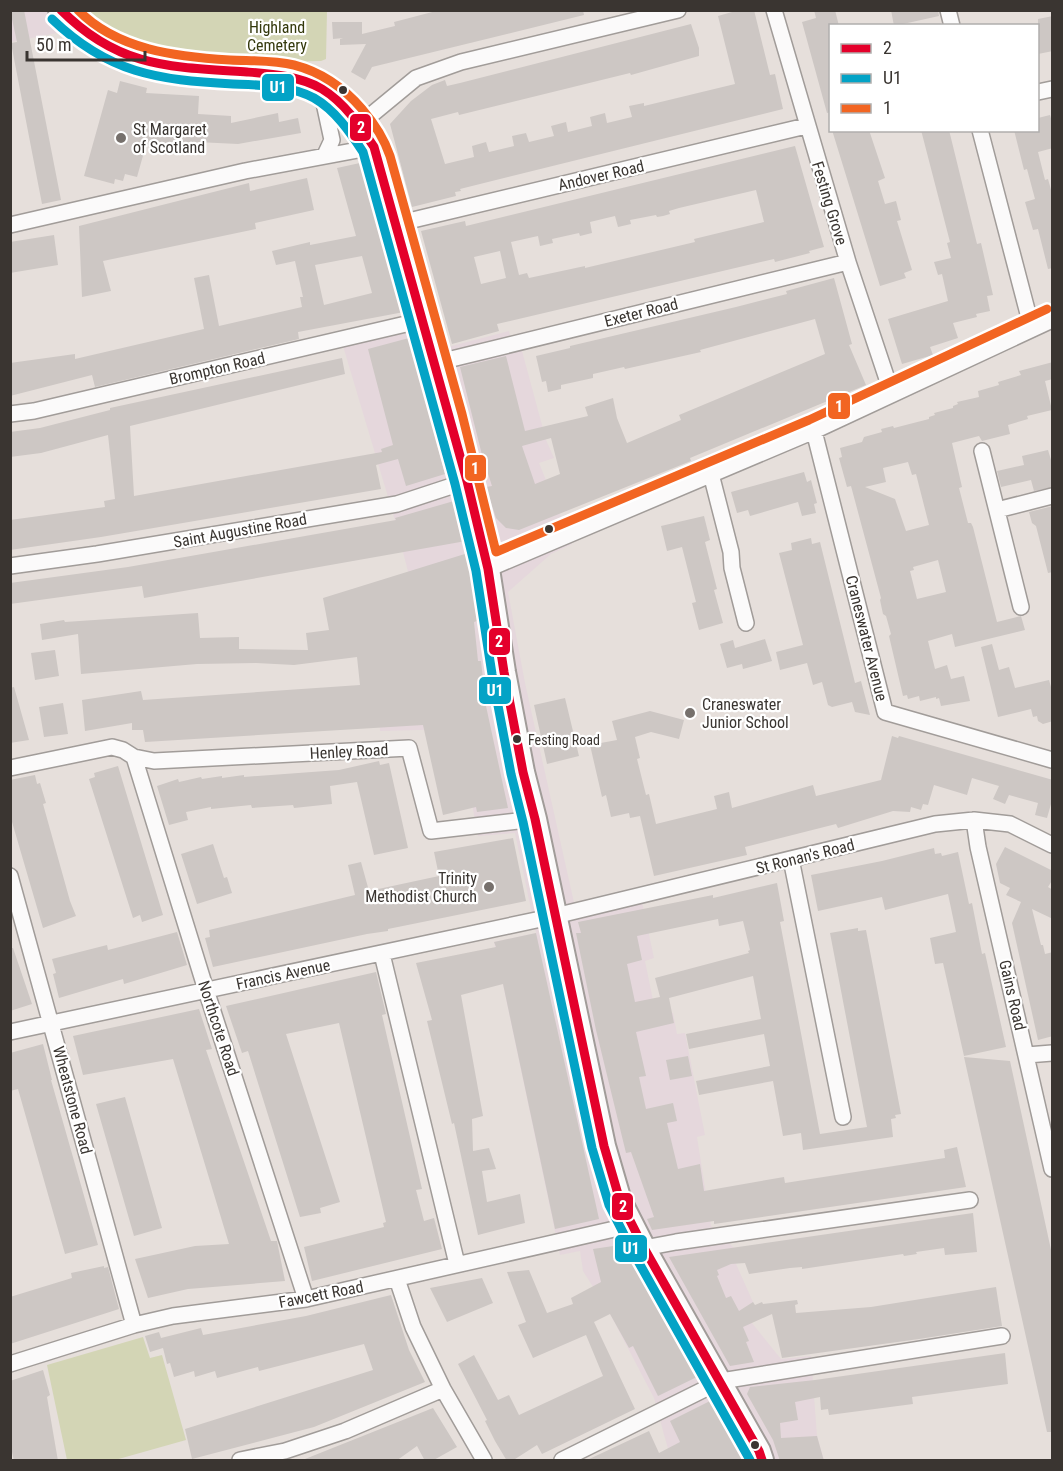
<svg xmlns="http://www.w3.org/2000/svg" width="1063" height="1471" font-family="'Roboto Condensed',sans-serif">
  <rect width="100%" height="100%" fill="#e6dfdb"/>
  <path fill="#e5d7dc" d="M11,11H58L62,32L11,42Z
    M509,331L513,349L521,347L546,440L554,458L539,463L572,544L551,554L508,592L525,683L577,916L642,902L654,958L645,961L656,1015L673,1013L677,1034L685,1033L705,1135L697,1137L711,1226L734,1248L736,1264L753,1302L744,1308L752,1323L781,1359L811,1356L817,1436L824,1460H671L654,1398L609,1312L583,1271L580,1251L560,1255L494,942L536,933L515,833L478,836L458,729L380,731L377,656L413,591L394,517L343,346L411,332L416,338L444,348Z"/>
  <path fill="#d3d5b5" d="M76,11H327L326,59L321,61C305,61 290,63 275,63C207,63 129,58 76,11Z
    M143,1337L150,1358L162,1355L186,1440L115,1460H67L47,1365Z"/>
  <path fill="#cdc7c4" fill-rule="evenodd" d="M10,10H24L61,200L42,204L11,43L17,42Z
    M440,10H583L584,15L372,67L365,80L351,72L366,44L340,45V39L343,38L333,39L332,22H362V34L395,26L394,22Z
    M739,10H754L770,75L775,74L783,109L460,189L461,191L455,192L456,196L412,207L390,124L411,101L432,85L445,80L447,86L460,83L691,24L699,48V56L631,75L630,73L459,115L458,112L431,119L445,164L474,157L472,146L486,142L489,152L514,146L512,136L526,133L529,142L554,136L551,126L566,122L568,132L592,126L590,117L605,113L607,123L632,117L629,106L644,103V106L735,84L718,16Z
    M814,10H835L839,26H831V112L827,113L802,22L816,18Z
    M891,10H938L939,16L894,26Z
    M1053,16V51L1038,54V19Z
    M120,81L147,88L146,93L199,96L198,114L231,116V123L278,113L279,122L298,118L301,133L238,144L197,142V147L146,145L137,177L125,174L123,181L115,179L114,184L84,176L108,90L117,93Z
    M1050,115L1053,125V148L1038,152L1045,180L1048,179L1053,197V268L1048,269L1038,229L1033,230L1025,202L1035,199L1027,169L1024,170L1014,130H1038V118Z
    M832,130H869L885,178L878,181L885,204L896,201L901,220L897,221L912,270L904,273L906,278L880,286Z
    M921,130H949L977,244L981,243L993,295L987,296L990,311L976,314L977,317L953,323L958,338L930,347L933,355L902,364L888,319L948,301L942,274L938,275L934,262L951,258L947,243L950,242Z
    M795,146L824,247L809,251L810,253L775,262L774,259L497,324L499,331L452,344L421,231L465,221L466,226ZM756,190L764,222L694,239L695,242L585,268V266L529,278L527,273L519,275L511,242L538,236L540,246L553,243L552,239L579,233L580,236L592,233L590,222L615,216L618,227L631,224L630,220L656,215L657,217L663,216L670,214L669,211L679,208ZM500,251L506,278L481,284L474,257Z
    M360,163L404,312L298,332L299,339L95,387L92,375L10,396V363L75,354V359L204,329L194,278L209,275L219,326L302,307L300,297H303L295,261L276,265L272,251L310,242V245L356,236L337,168ZM362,256L372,293L324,305L315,265Z
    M307,178L314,210L255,223L256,229L103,261L111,291L82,297L79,226L249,183L250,191Z
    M54,235L58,265L10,273V242Z
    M834,278L852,344L849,345L866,385L690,458L691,461L519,530L506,528L496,518L486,487L492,486L482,455L460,367L506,356L525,431L588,416L585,407L613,398L617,418L627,443L681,420L679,415L825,354L815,319L700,350L701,352L625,369L624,367L593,374V378L561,385V389L548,392L546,381L542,382L536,356L570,348V346L736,307L787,294L786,291ZM551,438L560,474L535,484L522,446Z
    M409,338L445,474L406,486L398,459L376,465L381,489L101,537L10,550V520L105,507L104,501L115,499L108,435L41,453L10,457V432L40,428L110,410V408L342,358L345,374L130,426L134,496L382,452L381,449L393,445L368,349Z
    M1053,362V379L1045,381L1052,410L1027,416L1028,419L1008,425L1010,434L982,441L979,436L952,443L962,487L959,488L968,523H971L973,527L997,622L1021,616L1025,630L955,647L952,634L928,641L935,669L947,665L951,679L964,676L970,701L941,706L939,698L936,699V697L920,701L919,696L908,699L907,695L903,696L889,636L891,634L886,616L883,614L880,600L881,598L851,486L847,487L839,458L842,457L840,448L862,442L864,437L882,432L881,429L893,426L894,428L929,419V417L935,415L934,413L953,408V406L958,404L957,402L979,397L978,391L999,385L998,382L1021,375L1019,371ZM908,462L912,475L916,474L929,525L906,531L895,499L865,487L886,482L883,468ZM938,560L946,592L917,599L910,571L914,570L913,567Z
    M1048,450L1051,460H1053V487L1034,491L1031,480L1001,487L997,471L1024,465L1022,456Z
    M804,472L807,482L811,480L817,503L814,504L816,513L802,516L798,502L750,516L748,510L737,513L731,492Z
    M454,501L466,541L144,598L142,586L10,604V583L128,567L396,520L395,518Z
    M1053,506V572L1048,573L1036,526L1032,523L1029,512Z
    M704,516L710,540L705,542L717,589L714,590L723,623L699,630L692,603L696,602L682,547L667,551L661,526Z
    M811,538L812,544L820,542L855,683L861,681L870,715L855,712L852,702L832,707L828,705L822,682L813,685L807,663L780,670L776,652L803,645L779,553L792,550L791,543Z
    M468,553L477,621L474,622L478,661H481L486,706L508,808L477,812L476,807L443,815L423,725L145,742L143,730H132V723L85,731L82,700L141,691L143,700L360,685L357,657L294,665L256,663L197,664L81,674L78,634L42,640L40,624L64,620L65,622L198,613L200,638L239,637V649L308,650L306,633L329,630L323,598Z
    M765,639L772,661L743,669L742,664L727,668L720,644L733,640L735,648Z
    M992,644L999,670L1009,667L1015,688L1049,680L1053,694V721L1043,724L1038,721L1037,716L1033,717L1031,709L998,717L981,647Z
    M55,650L59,676L35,680L31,653Z
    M14,687L29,740L10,743V688Z
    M565,698L579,756L547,764L534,705Z
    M63,703L68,734L44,737L39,707Z
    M650,711L684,720L679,739L651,732L635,737L640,758L637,759L646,795L649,794L656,824L717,809L714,796L729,792L732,808L813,785L816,796L881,780L892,736L898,738L899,736L1053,780V797L1047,818L1035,815L1038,803L1009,795L1005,804L993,799L999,786L972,778L967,795L934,785L928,805L923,804L921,810L911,807L910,812L893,811L838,828L836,824L745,847L747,855L654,876L640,816L630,818L629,813L611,817L606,795L602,797L590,745L617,740L612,721Z
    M379,761L380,765L389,763L408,848L374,855L357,782L330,786L332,804L294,808L293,805L252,808L251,805L211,809V807L186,812L188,820L169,825L157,786L178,779L179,782L201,777L202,779L222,776V778L244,775V777L339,770Z
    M118,766L163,915L142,922L140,915L133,918L89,779L95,777L94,773Z
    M35,775L37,784L40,783L46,803L43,804L70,901L76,916L43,928L10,815V780Z
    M513,838L526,901L388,929V931L367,934L213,967L205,938L210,937L209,930L355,895L348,865L361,862L369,891L439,876L434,852Z
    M213,844L224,878L227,877L232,893L197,904L181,854Z
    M1005,847L1053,871V879L1048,887L1053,890V919L1032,909L1041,945H1043L1045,954L1053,952V1036L1038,1040L1012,923L1021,902L1006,895L1010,888L1000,883L996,864Z
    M934,848L935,854L941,853L942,856L958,852L969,904L972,903L982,954L985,953L1006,1047L964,1056L943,963L935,964L930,938L956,932L948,894L885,910L882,897L818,911L811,875L882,861Z
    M777,883L784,921L780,922L820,1134L867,1127L830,933L858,928V931L866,930L901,1114L895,1115L896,1118L891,1119L893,1137L803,1150L801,1133L783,1136L773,1081L699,1095L696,1081L770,1066L764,1034L689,1049L686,1034L761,1019L753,976L669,998L674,1023L636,1032L646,1076L639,1077L646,1109L673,1103L677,1121L667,1123L678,1169L700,1164L704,1191L784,1177L785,1183L945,1158L944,1150L957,1147L966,1187L714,1224V1221L652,1230L647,1219L654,1217L631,1152L626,1153L596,1030L576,933H581L578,922L713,895V898ZM718,919L719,926L743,921L750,950L748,951L749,953L655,978L660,997L635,1002L627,964L642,960L637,936Z
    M177,932L187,965L124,984L123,979L59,998L53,974L56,973L52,959L107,945L108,950Z
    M536,933L599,1219L555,1229L503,984L461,995L483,1116L472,1119L473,1151L489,1148L496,1169L482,1171L487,1202L520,1194L525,1223L478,1235L454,1123L452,1124L427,1021L432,1020L416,963L496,947L494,942Z
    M10,948H13L32,1004L10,1011Z
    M376,972L386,1014L382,1015L422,1189L416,1190L424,1221L434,1218L442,1249L312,1281L304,1247L384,1227L383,1223L386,1222L339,1023L286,1034L340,1202L320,1208L321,1213L300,1217L248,1051L242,1053L226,1006Z
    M199,1009L212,1049L206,1050L271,1241H277L285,1281L188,1289L148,1298L135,1259L195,1246L229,1244L173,1059L83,1075L73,1036Z
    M43,1044L52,1080H51L98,1245L65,1254L18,1089L10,1091V1053Z
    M688,1056L692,1076L670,1080L666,1060Z
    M964,1057L1010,1061L1053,1259V1432H1047Z
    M125,1097L162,1228L134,1236L96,1104Z
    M973,1213L977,1252L945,1255L944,1248L916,1252L917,1254L904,1256L903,1254L802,1269V1267L790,1268L749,1274L745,1263L731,1264L717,1270L719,1275L717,1276L726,1298L731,1296L739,1311L753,1302L755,1305L762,1302L763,1304L797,1300L798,1304L795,1305L796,1313L871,1307L996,1287L1002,1326L919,1339L782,1358L772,1314L743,1327L749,1341L746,1342L754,1362L730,1366L669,1257Z
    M620,1245L628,1249L701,1375L658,1396L633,1346L629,1348L610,1314L594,1322L635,1409L542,1454L537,1445L512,1461H507L495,1441L485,1421L487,1420L458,1364L474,1355L498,1400L509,1395L519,1415L603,1376L586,1335L533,1358L518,1325L526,1322L507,1272L529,1270L547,1313L573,1304L571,1298L601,1282L593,1249Z
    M104,1266V1268L108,1267L119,1309L10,1344V1297L72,1278L71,1273Z
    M482,1278L493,1303L447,1322L430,1288Z
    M391,1295L409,1350L425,1382L314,1427L192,1459L185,1429L373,1370L364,1344L259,1371L258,1367L217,1378L215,1371L195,1377L194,1371L174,1377L170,1363L167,1364L163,1348L150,1352L145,1336L159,1332L161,1338L201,1328L203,1335L306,1316Z
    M1005,1353L1008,1384L912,1397L913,1404L829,1415L828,1409L821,1410L820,1397L795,1402L798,1420L780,1423L781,1438L817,1436L824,1461H780L773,1440L747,1394L750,1387L815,1380Z
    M43,1370L50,1395L47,1397L58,1461H14L10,1443V1381Z
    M714,1399L738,1443L744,1461H585L649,1431L659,1453L680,1442L670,1421Z
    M433,1408L457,1447L432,1461H425L417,1446L396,1461H300Z"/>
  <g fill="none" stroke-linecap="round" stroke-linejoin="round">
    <g stroke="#a19c99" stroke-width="18">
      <path id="minor" d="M774,10L848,262L892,394
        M948,10L952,26
        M321,89L332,140L325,155
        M1038,92L1052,89
        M359,125L416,78L461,62L678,10
        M980,130L1032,329
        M396,224L806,126
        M10,225L245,171L374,147
        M435,363L848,262
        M10,414L34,411L423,320
        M814,431L885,712L1052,760
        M982,451L1021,607
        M711,474L731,552L732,568L746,623
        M997,510L1052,496
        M10,566L97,554L397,504L467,481
        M488,569L814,431L1052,320
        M134,757L206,990L306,1299
        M10,768L112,747L123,750L134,757L154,761L409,748L431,831L535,819
        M974,820L978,847L1052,1169
        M791,859L843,1117
        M10,876L134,1325
        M382,954L457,1264
        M10,1032L555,916L935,824L974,820L1010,824L1052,845
        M1027,1055L1052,1053
        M644,1248L676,1242L970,1200
        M397,1279L413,1327L443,1389L484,1460
        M10,1364L134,1325L173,1316L306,1299L632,1225
        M240,1460L285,1451L345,1431L443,1389
        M562,1460L721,1381L1002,1336"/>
    </g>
    <g stroke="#a19c99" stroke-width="26">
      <path id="secondary" d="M60,10C108,65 174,69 241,72C268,74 298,75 322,89C344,103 360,125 374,147L467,481L488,569L504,672L523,772L535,819L604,1146L620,1201L644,1248L759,1451L762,1460"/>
    </g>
    <use href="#minor" stroke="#fbfafa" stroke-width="15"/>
    <use href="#secondary" stroke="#fbfafa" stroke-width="22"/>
    <g stroke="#fff" stroke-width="14">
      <path id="bus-1" d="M61,10C119,68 170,67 247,72C272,74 300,76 322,89C345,103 360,126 374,147L467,481L488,569L504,672L523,772L535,819L604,1146L620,1201L644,1248L759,1451L762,1460"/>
    </g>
    <g stroke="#fff" stroke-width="14">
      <path id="bus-2" d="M52,19C108,73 157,80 233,84C259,85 290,85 314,98C335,110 350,132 363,152L455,484L476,571L492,674L511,774L523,822L592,1148L609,1205L634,1254L750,1460"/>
    </g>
    <g stroke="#fff" stroke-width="14">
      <path id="bus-3" d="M78,10C117,50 177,57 230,60C252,61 273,60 294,65C321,72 344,88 362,109C374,123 384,138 390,156L462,414L496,552L809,420L1047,309"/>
    </g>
    <use href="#bus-1" stroke="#e4002b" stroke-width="9"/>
    <use href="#bus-2" stroke="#03a3c6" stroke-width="9"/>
    <use href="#bus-3" stroke="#f26522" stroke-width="9"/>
  </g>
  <g fill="#3a3531" stroke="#fff" stroke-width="2">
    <circle cx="343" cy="90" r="5"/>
    <circle cx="549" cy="529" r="5"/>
    <circle cx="517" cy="739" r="5"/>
    <circle cx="755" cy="1445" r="5"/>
  </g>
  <g fill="#76706c" stroke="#fff" stroke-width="2">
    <circle cx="121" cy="138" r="6"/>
    <circle cx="690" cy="713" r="6"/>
    <circle cx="489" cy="887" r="6"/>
  </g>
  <g text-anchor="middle" stroke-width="4.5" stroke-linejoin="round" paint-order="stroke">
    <g font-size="14" fill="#3a3531" stroke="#fff" text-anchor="start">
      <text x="528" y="745">Festing Road</text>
    </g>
    <g font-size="16" fill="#34390c" stroke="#fff">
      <text x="277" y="33">Highland<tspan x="277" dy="18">Cemetery</tspan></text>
    </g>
    <g font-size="16" fill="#3a3531" stroke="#fff" text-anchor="start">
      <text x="133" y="135">St Margaret<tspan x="133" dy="18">of Scotland</tspan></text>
      <text x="702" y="710">Craneswater<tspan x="702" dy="18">Junior School</tspan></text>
      <text x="477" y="884" text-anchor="end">Trinity<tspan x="477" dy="18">Methodist Church</tspan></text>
    </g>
    <g font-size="16" fill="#3a3531" stroke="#fff">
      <text transform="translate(601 175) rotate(-13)" y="6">Andover Road</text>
      <text transform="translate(830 203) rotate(73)" y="6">Festing Grove</text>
      <text transform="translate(641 312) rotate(-14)" y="6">Exeter Road</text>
      <text transform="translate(217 368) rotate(-13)" y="6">Brompton Road</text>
      <text transform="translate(240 530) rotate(-10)" y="6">Saint Augustine Road</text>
      <text transform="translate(867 638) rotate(76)" y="6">Craneswater Avenue</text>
      <text transform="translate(349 751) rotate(-3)" y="6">Henley Road</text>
      <text transform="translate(805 856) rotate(-14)" y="6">St Ronan's Road</text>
      <text transform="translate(283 974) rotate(-12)" y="6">Francis Avenue</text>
      <text transform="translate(1013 995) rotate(77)" y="6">Gains Road</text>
      <text transform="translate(219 1028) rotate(72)" y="6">Northcote Road</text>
      <text transform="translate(73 1100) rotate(75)" y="6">Wheatstone Road</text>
      <text transform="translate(321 1294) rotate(-11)" y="6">Fawcett Road</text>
    </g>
  </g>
  <g stroke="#fff" stroke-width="2">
    <rect x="261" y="73" width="34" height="29" rx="6" fill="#03a3c6"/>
    <rect x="349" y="113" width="23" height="29" rx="6" fill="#e4002b"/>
    <rect x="827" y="392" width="24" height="28" rx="6" fill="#f26522"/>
    <rect x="464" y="454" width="23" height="28" rx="6" fill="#f26522"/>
    <rect x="488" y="627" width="23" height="29" rx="6" fill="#e4002b"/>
    <rect x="478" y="676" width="34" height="29" rx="6" fill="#03a3c6"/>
    <rect x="611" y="1192" width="23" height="29" rx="6" fill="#e4002b"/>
    <rect x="614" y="1234" width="34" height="29" rx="6" fill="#03a3c6"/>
  </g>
  <g font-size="16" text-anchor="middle" font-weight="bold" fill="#fff">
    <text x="278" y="93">U1</text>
    <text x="361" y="133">2</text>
    <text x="839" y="412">1</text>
    <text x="475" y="474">1</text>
    <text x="499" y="647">2</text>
    <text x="495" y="696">U1</text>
    <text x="623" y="1212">2</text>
    <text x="631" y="1254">U1</text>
  </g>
  <rect width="1063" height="1471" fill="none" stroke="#3a3531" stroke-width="24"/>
  <rect x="829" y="24" width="210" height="108" fill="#ffffff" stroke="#b0aead" stroke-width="1.5"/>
  <rect x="841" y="44" width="30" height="9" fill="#e4002b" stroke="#b0aead" stroke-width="1.5"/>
  <text x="883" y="54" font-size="18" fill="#3a3531">2</text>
  <rect x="841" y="74" width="30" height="9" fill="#03a3c6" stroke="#b0aead" stroke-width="1.5"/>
  <text x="883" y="84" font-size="18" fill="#3a3531">U1</text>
  <rect x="841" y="104" width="30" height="9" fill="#f26522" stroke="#b0aead" stroke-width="1.5"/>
  <text x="883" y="114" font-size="18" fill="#3a3531">1</text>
  <path d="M27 51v9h118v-9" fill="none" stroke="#3a3531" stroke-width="3"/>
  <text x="36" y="51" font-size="18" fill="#3a3531" stroke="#ffffff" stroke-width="4.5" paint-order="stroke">50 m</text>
</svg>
